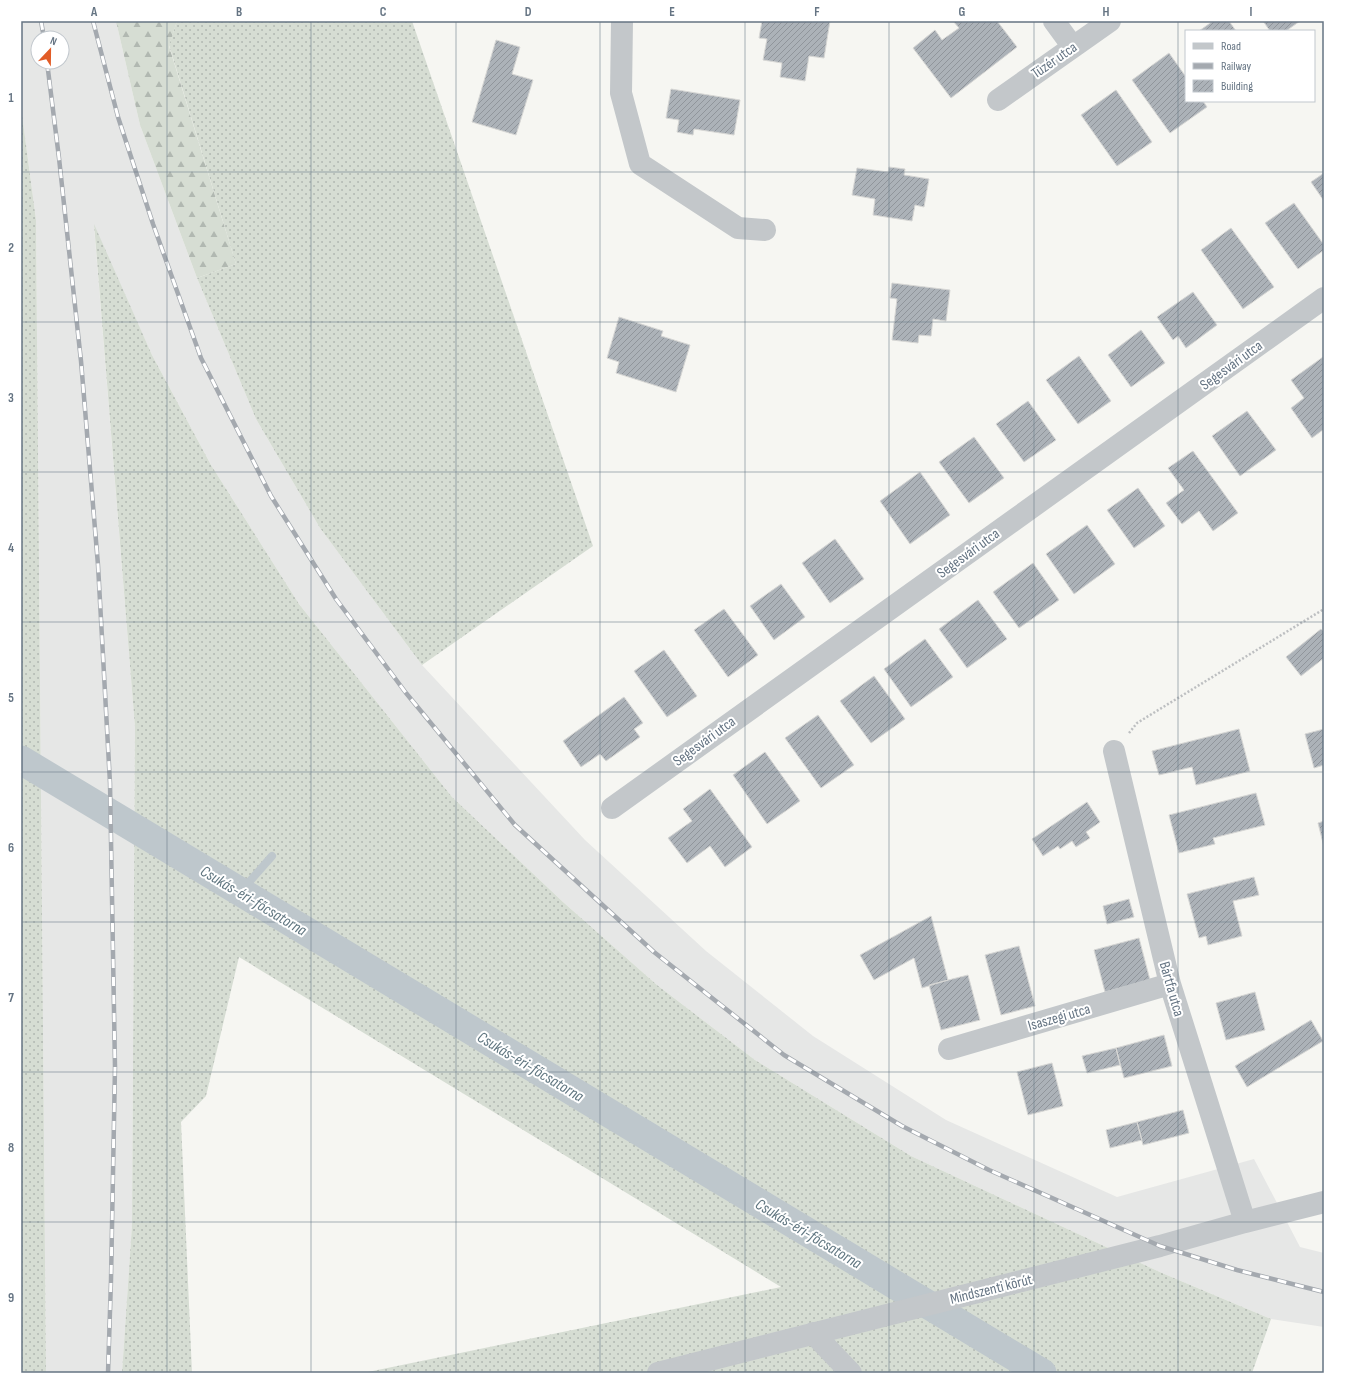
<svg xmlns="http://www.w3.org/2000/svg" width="1345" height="1394" font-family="'Sofia Sans Condensed',sans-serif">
  <defs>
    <pattern id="grass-dots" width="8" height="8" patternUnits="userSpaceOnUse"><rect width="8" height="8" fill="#d6ddd3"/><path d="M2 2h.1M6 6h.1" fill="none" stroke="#b1b8b1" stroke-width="1.8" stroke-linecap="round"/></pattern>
    <pattern id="forest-firs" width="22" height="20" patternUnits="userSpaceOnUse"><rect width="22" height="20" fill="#d6ddd3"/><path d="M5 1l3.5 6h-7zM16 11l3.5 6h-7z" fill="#b1b8b1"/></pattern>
    <pattern id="building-hatch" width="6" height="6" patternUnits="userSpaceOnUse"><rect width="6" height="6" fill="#acb2b8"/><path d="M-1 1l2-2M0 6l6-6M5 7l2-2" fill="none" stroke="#90959b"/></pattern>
  </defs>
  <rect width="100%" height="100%" fill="#f6f6f2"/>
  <path fill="#e6e7e6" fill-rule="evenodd" d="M21,21H116L140,125L197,278L256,419L320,528L422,665L585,840L706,951L813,1036L946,1120L1117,1197L1254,1159L1300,1247L1324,1253V1327L1271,1319L1162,1273L911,1156L755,1060L657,985L563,902L452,797L299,604L211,465L152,355L94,226L135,727L132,1225L122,1373H46L36,220L21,107ZM38,38H62V62H38Z"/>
  <path fill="url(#grass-dots)" d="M177,21H412L593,546L422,665L320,528L256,419L197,278L236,264L169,45Z
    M21,107L36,220L46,1373H21Z
    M94,224L152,355L211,465L299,604L452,797L563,902L657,985L755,1060L911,1156L1162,1273L1271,1319L1252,1373H363L781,1287L239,957L206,1096L181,1122L192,1373H122L132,1225L135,727Z"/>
  <path fill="url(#forest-firs)" d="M116,21H177L169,46L236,264L197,278L140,125Z"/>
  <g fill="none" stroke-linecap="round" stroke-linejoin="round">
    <path stroke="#bec7cc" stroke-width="8" d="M243,893L250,881L272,856"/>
    <path stroke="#bec7cc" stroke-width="29" d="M21,760L1042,1373"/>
  </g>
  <path fill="url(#building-hatch)" stroke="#d7d7d5" d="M762,21H830L824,58L809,56L805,81L780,77L782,63L763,60L767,39L759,38Z
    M953,21H997L1017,47L951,98L913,48L935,30L942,40L959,28Z
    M1213,21H1229L1236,31H1199Z
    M1263,21H1300L1286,31H1270Z
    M496,40L520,47L512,74L533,80L516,135L472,122Z
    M1169,53L1186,77V101H1203L1207,107L1170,133L1132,80Z
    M671,89L740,100L734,135L694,129L693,135L677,132L679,120L666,118Z
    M1116,90L1152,142L1117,166L1081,115Z
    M889,167L905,169L904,175L929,179L924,207L915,205L912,221L873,215L875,199L852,195L857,168L888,172Z
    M1324,173V201L1311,182Z
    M1294,203L1324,245V250L1298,269L1265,223Z
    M1231,228L1274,287L1243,309L1201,250Z
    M892,283L950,290L946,321L933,319L931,336L919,335L918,343L892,340L897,299L890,298Z
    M1193,292L1217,325L1186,348L1178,336L1173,340L1157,317Z
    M619,317L663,331L661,336L690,345L676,392L616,373L619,362L607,358Z
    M1141,330L1165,363L1131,387L1108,355Z
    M1079,356L1111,401L1078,424L1046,380Z
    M1323,357L1324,429L1312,438L1291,408L1304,398L1291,380Z
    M1028,401L1056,440L1024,462L996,424Z
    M1247,411L1276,450L1240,476L1212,436Z
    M974,437L1004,478L969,503L939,462Z
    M1193,451L1238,513L1213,531L1199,511L1182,524L1166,503L1184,490L1168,468Z
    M920,472L950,515L910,544L880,501Z
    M1138,488L1165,526L1134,548L1107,510Z
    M1087,525L1115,564L1074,594L1046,554Z
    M835,539L864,579L830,603L802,563Z
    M1033,563L1059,600L1019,628L993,592Z
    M781,584L805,617L774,640L750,606Z
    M978,600L1007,639L967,668L939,629Z
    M724,609L758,655L728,677L694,630Z
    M1321,629L1324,632V658L1301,676L1286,657Z
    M925,639L953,677L911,707L884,669Z
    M664,650L697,696L667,717L634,671Z
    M874,676L905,719L871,743L840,701Z
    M624,697L643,723L634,729L640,737L606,761L600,754L581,767L563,741Z
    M818,715L854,765L821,788L785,738Z
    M1239,729L1250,771L1196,785L1192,767L1159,775L1152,751Z
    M1324,729V765L1314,768L1305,734Z
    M765,752L800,801L767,824L733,775Z
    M710,789L752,847L725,867L710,846L687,863L668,838L692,821L683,809Z
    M1256,793L1265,825L1213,838L1215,844L1179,853L1169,815Z
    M1087,802L1100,822L1086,832L1090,838L1076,847L1072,841L1060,849L1058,846L1043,856L1032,839Z
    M1324,821V847L1318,823Z
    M1254,877L1259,895L1233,901L1242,936L1208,945L1206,936L1199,938L1187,894Z
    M1129,899L1134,917L1107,924L1103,906Z
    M931,916L948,980L922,988L914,958L874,980L860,955Z
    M1139,938L1150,980L1105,992L1094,950Z
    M1019,946L1035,1006L1001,1015L985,955Z
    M968,975L980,1020L941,1030L929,985Z
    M1255,992L1265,1030L1226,1040L1216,1003Z
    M1311,1020L1323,1041L1247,1087L1235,1066Z
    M1164,1035L1172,1066L1124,1078L1116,1048Z
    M1116,1048L1120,1065L1087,1073L1082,1056Z
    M1052,1063L1063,1106L1028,1115L1017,1072Z
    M1183,1110L1189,1133L1143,1145L1137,1122Z
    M1137,1122L1142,1140L1110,1148L1106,1130Z"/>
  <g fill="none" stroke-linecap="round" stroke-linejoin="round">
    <path stroke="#bdbfc1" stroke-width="2.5" stroke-dasharray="2 2" stroke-linecap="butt" d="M1129,733L1137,723L1324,609"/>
    <path stroke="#c3c7ca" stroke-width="22" d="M622,21L621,93L640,164L738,228L765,230
      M1054,21L1073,47
      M998,100L1110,21
      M1114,751L1170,984L1245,1222
      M612,808L1324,298
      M949,1049L1170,984
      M813,1333L851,1373
      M658,1373L1160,1246L1245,1222L1324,1202"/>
    <g stroke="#a4a9af" stroke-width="4.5">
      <path id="rail" d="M41,21L44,38
        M93,21L118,117L153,224L201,358L271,496L336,599L406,693L515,825L654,952L784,1055L902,1126L989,1170L1160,1246L1237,1270L1324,1292
        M47,62L59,158L81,361L98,565L110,783L115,1067L111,1280L108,1373"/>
    </g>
    <use href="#rail" stroke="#fff" stroke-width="3" stroke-dasharray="9" stroke-linecap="butt"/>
  </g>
  <path fill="none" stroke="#657483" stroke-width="1" stroke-opacity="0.55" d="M167,21V1373M311,21V1373M456,21V1373M600,21V1373M745,21V1373M889,21V1373M1034,21V1373M1178,21V1373M21,172H1324M21,322H1324M21,472H1324M21,622H1324M21,772H1324M21,922H1324M21,1072H1324M21,1222H1324"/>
  <g text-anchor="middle" stroke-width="4" stroke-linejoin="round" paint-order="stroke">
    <g font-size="15" fill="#657483" stroke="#fff">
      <text transform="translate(1054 60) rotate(-35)" y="5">Tüzér utca</text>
      <text transform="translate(1231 365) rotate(-36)" y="5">Segesvári utca</text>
      <text transform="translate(968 553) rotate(-36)" y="5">Segesvári utca</text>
      <text transform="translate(704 741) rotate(-36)" y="5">Segesvári utca</text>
      <text transform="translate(1172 989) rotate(74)" y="5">Bártfa utca</text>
      <text transform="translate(1059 1017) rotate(-16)" y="5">Isaszegi utca</text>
      <text transform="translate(991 1289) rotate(-14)" y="5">Mindszenti körút</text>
    </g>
    <g font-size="16" font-style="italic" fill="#607680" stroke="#fff">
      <text transform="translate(254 900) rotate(31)" y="6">Csukás-éri-főcsatorna</text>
      <text transform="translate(531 1066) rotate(31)" y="6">Csukás-éri-főcsatorna</text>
      <text transform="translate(809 1233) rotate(31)" y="6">Csukás-éri-főcsatorna</text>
    </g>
  </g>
  <rect width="1345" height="1394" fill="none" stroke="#ffffff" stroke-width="44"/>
  <rect x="1185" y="30" width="130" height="72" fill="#ffffff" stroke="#c1c7cd"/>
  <rect x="1193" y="43" width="20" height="6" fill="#c3c7ca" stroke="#c1c7cd"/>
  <text x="1221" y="50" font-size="12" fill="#657483">Road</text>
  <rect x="1193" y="63" width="20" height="6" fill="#a4a9af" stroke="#c1c7cd"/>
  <text x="1221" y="70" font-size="12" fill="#657483">Railway</text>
  <rect x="1193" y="80" width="20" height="12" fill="url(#building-hatch)" stroke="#c1c7cd"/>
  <text x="1221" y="90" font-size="12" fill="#657483">Building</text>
  <g transform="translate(50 50) rotate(22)"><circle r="19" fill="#ffffff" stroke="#c1c7cd"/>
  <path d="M0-3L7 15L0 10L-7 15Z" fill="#e25c26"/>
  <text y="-6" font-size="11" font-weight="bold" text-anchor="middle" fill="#657483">N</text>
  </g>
  <rect x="22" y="22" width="1301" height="1350" fill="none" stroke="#657483" stroke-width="1.5"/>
  <g font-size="13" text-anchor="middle" font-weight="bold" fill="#657483">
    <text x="94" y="16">A</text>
    <text x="239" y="16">B</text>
    <text x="383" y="16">C</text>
    <text x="528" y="16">D</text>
    <text x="672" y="16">E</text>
    <text x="817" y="16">F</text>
    <text x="962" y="16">G</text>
    <text x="1106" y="16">H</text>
    <text x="1251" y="16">I</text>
    <text x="11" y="102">1</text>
    <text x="11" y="252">2</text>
    <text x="11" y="402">3</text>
    <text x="11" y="552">4</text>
    <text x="11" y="702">5</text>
    <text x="11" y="852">6</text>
    <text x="11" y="1002">7</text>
    <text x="11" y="1152">8</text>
    <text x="11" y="1302">9</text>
  </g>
</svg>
